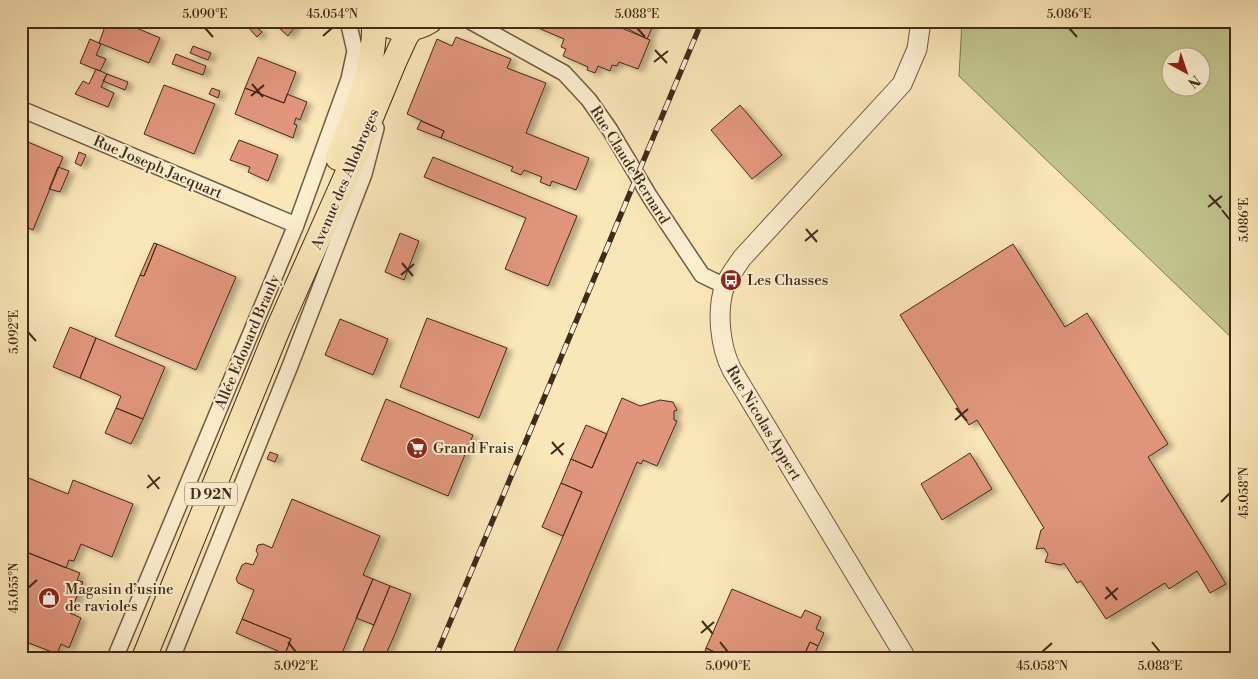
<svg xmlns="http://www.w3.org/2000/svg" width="1258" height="679" font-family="'Libre Bodoni',serif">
  <defs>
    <filter id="shadow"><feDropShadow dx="5.5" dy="3" stdDeviation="2.5" flood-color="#0004"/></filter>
  </defs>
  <rect width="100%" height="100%" fill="#fae6b7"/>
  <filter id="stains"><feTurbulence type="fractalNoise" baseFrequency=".004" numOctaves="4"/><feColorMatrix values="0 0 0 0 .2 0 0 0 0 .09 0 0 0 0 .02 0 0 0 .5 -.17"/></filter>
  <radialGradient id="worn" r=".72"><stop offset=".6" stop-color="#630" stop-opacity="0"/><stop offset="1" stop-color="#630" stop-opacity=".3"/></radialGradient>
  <path fill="#c1c48c" stroke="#827752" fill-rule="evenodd" d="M962,21H1237V343L959,76ZM1170,58H1200V88H1170Z"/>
  <path fill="#e1967b" stroke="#422a18" filter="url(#shadow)" d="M107,21H120L160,38L149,63L99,43Z
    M250,21L262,32L257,37L247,26Z
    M271,21H299L288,36Z
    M522,21H605L650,40L638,69L619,62L617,66L612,65L610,71L598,66L595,73L587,70L588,67L563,56L566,49L561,47L564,39Z
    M613,21H655L647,39Z
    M456,37L511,59L507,68L546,83L526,133L589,158L576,190L552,181L550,186L540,182L542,177L524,170L521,175L511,171L513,167L441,138L444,131L407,114L437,39L452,46Z
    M90,39L101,44L96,55L106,59L100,71L80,63Z
    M193,46L211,53L208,60L190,53Z
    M176,54L206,66L203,75L172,64Z
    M258,57L296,72L284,103L245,88Z
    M96,69L107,74L101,87L114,93L108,107L75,94L83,81L89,84Z
    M107,74L128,82L125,90L103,81Z
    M164,85L215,104L194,154L144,134Z
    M212,88L220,91L218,98L209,94Z
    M245,88L284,103L287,94L307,102L300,120L296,118L294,124L297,125L293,138L235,114Z
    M740,105L782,155L752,179L711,130Z
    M421,121L444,131L441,138L417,129Z
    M21,139L63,157L33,230L21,225Z
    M239,140L278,155L268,181L248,172L250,167L230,160Z
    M79,152L86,155L81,166L75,163Z
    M433,157L577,216L548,286L505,269L526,218L424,177Z
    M58,167L69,171L60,192L49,189Z
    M400,233L419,241L404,280L385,272Z
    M154,243L157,244L144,276L140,275Z
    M157,244L236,277L196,370L115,336L140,275L144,276Z
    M1013,244L1065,327L1087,313L1168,444L1148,457L1226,584L1210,593L1197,571L1169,589L1165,583L1106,619L1081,581L1077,583L1064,563L1061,565L1045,562L1048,554L1044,548L1036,549L1041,530L1044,528L977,420L969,425L900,315Z
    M427,318L507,348L479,418L400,387Z
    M340,319L388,339L373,375L325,355Z
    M70,327L96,338L80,378L53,367Z
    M96,338L165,367L143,419L116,408L121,396L80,378Z
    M622,398L640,406L660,400L673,402L677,410L674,411V420L677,421L657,466L643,460L641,464L637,462L554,658H511L582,492L561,483L571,459L592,468Z
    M386,399L473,435L448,496L361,460Z
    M116,408L143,419L131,444L105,433Z
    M586,425L607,434L592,468L571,459Z
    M270,452L278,455L275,462L267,459Z
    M970,453L992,489L942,520L921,484Z
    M21,475L68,494L73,480L133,504L112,557L81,544L74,561L69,560L66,568L21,550Z
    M561,483L582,492L563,536L542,527Z
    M292,499L380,536L363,575L373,579L340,658H295L285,654L291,639L242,619L254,590L238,583L236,579L242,565L246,563L253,565L258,554L256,551L258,545L263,544L272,548Z
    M21,550L80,573L77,580L83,582L70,613L81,618L69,648L61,644L57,654L21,640Z
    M373,579L390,586L374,625L356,618Z
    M390,586L411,594L395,634L384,658H360Z
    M732,589L801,618L805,610L821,617L816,629L824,633L818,646L810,642L803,658H728L706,648Z
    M242,619L291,639L285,654L236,633Z
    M810,642L818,646L813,657L816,658H803Z
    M706,648L728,658H703Z"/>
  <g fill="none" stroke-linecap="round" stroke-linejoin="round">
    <g stroke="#705940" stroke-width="18">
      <path id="minor" d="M470,21L564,73L589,100L610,130L650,197L702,275L725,286
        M21,109L296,225
        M115,658L296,225L349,79L355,51L348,21
        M172,658L290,366L364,174L376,128"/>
    </g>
    <g stroke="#705940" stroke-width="21">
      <path id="tertiary" d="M906,658L732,370C720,347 716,311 725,285C729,276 736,267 742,258L902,84L917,49L921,21"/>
    </g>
    <g stroke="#422a18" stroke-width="26">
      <path id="primary" d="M381,21C395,31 415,31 430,21
        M338,158C354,116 376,66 374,21
        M144,658L278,329L356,154L395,60L406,36L412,28"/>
    </g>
    <use href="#minor" stroke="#fcefd0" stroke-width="15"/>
    <use href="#tertiary" stroke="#fcefd0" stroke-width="19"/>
    <use href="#primary" stroke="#fae6b7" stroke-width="24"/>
    <g stroke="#422a18" stroke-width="5.5">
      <path id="rail" d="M435,658L702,21"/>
    </g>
    <use href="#rail" stroke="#fcefd0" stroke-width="4" stroke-dasharray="11" stroke-linecap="butt"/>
  </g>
  <path fill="none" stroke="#422a18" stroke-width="2" d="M205,28L213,37M637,28L645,37M1069,28L1077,37M323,36L332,28M655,50L667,63M654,62L668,51M252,84L263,97M251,96L264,85M1209,195L1221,208M1208,207L1222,196M1222,210L1230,220M806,229L817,242M805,241L818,230M402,263L413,276M401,275L414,264M28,332L36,341M956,408L967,421M955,420L968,409M552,442L563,455M551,454L564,443M148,475L159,489M147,488L160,477M1221,502L1230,493M1106,587L1117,600M28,588L37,580M1105,599L1118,588M702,621L713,634M701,633L714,622M288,642L296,652M720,642L728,652M1152,642L1160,652M1042,652L1052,643"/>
  <defs>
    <g id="bus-disc" transform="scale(1.125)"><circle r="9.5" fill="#8f2418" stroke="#fcefd0"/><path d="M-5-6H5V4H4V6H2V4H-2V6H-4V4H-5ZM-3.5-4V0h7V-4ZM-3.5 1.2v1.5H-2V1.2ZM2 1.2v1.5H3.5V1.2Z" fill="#fff"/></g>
    <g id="supermarket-disc" transform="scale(1.125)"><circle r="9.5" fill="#8f2418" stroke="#fcefd0"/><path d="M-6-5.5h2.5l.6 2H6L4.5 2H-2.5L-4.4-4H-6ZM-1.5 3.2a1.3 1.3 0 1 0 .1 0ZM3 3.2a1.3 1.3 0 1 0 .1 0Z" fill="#fff"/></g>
    <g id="shop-disc" transform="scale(1.125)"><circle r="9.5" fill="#8f2418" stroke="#fcefd0"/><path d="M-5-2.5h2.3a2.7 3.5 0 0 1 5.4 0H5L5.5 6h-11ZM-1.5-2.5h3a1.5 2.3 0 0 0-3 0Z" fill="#fff"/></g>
  </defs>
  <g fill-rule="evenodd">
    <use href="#bus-disc" x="731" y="280"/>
    <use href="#supermarket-disc" x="417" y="448"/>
    <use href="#shop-disc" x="49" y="598"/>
  </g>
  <g text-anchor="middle" stroke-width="4" stroke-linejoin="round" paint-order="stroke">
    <rect fill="#fcefd0" stroke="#7a654f" stroke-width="1" x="185" y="482.5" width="52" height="23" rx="4"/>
    <g font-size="14" font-weight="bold" fill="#422a18">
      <text x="211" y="499">D 92N</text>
    </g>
    <g font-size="15" fill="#422a18" stroke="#fcefd0">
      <text transform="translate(630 165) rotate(58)" y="5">Rue Claude Bernard</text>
      <text transform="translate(158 167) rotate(23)" y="5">Rue Joseph Jacquart</text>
      <text transform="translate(345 179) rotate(-67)" y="5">Avenue des Allobroges</text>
      <text transform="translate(247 342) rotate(-67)" y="5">Allée Edouard Branly</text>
      <text transform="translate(764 423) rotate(59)" y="5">Rue Nicolas Appert</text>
    </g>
    <g font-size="15" fill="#422a18" stroke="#fcefd0" text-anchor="start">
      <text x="747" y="285">Les Chasses</text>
      <text x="433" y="453">Grand Frais</text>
      <text x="65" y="594">Magasin d’usine<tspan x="65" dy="17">de ravioles</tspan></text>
    </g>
  </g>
  <rect width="1258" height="679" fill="none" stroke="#fae6b7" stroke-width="55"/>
  <g transform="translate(1186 72) rotate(140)"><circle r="24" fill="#fcefd0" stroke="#b2a086"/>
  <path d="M0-4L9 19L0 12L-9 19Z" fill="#8f2418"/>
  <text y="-8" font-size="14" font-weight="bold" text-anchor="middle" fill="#422a18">N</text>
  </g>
  <rect x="28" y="28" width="1202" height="624" fill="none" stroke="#422a18" stroke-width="2"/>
  <g font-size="12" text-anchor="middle" fill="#422a18">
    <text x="205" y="18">5.090°E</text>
    <text x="332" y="18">45.054°N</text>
    <text x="637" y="18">5.088°E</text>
    <text x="1069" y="18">5.086°E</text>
    <text transform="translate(1244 220) rotate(-90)" y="4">5.086°E</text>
    <text transform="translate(14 332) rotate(-90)" y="4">5.092°E</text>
    <text transform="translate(1244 493) rotate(-90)" y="4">45.058°N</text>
    <text transform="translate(14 588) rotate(-90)" y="4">45.055°N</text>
    <text x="296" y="670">5.092°E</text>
    <text x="728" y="670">5.090°E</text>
    <text x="1042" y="670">45.058°N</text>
    <text x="1160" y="670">5.088°E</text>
  </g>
  <rect width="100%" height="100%" filter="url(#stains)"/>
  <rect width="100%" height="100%" fill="url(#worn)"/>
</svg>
